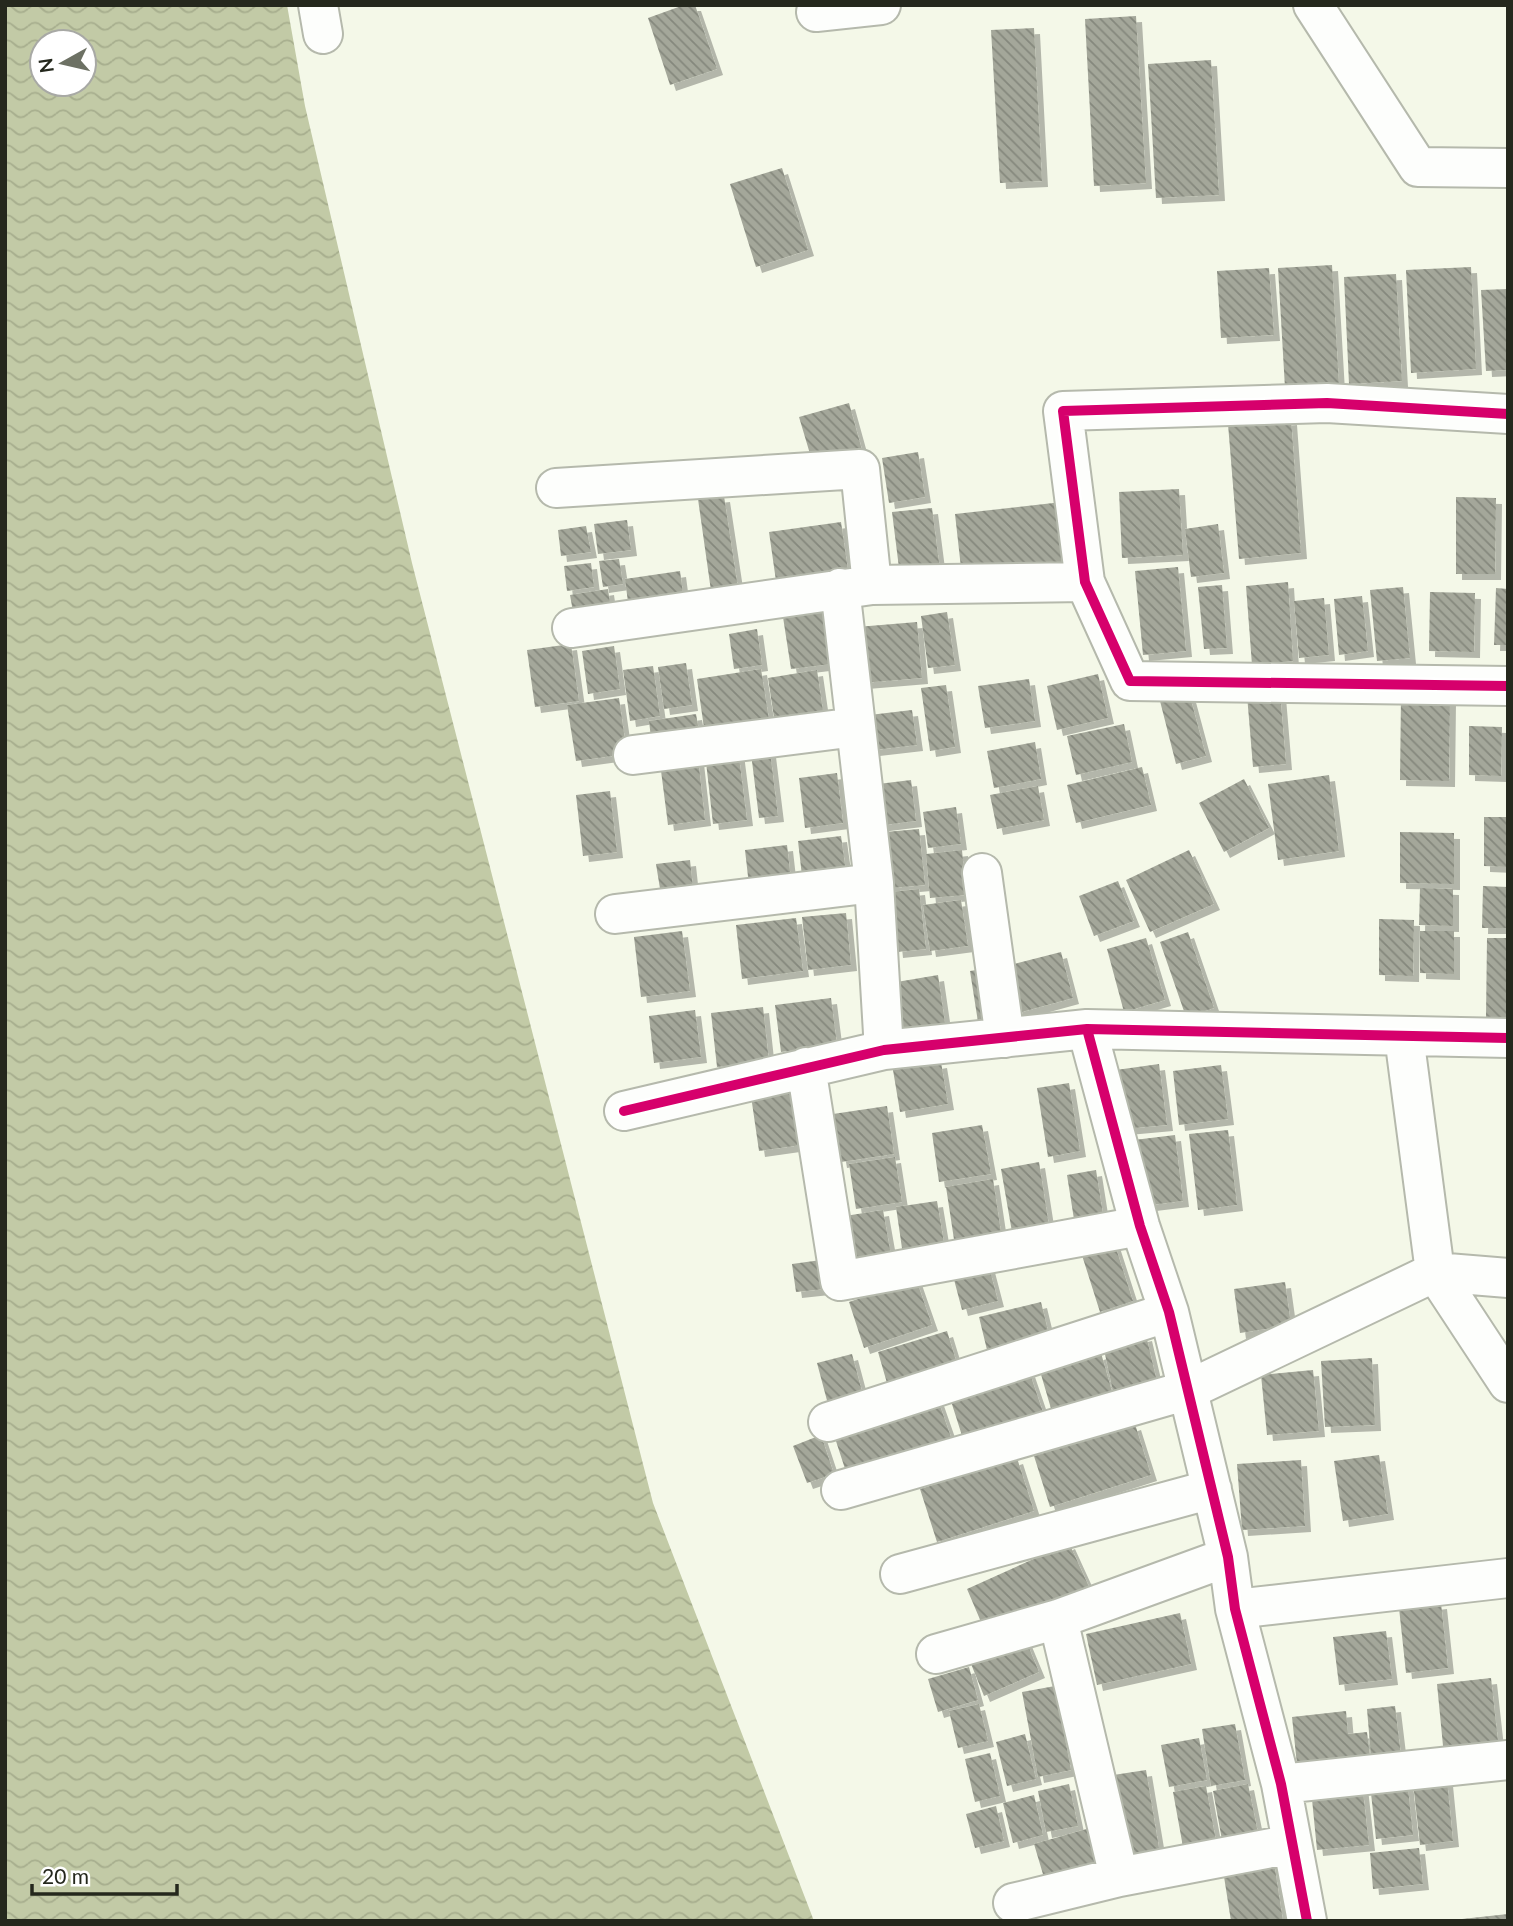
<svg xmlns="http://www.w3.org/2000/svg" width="1513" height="1926" font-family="Lato,sans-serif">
  <defs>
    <pattern id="water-waves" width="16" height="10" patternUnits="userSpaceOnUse" patternTransform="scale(1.75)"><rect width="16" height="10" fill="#c2caa6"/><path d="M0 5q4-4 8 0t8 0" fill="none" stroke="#a7ae8e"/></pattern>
    <pattern id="building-back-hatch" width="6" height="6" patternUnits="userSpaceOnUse" patternTransform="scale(1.75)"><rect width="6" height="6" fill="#a4a79a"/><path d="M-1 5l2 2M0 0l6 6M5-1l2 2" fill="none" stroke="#85887d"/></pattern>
    <filter id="shadow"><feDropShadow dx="6" dy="6" stdDeviation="0" flood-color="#0004"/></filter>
  </defs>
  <rect width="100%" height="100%" fill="#f4f8e8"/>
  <path fill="url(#water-waves)" fill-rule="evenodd" d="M5,5H287L305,106L412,563L653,1503L814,1921H5ZM42,42H84V84H42Z"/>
  <path fill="url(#building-back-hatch)" filter="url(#shadow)" d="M684,5H695L717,69L670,85L648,18Z
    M1136,16L1146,183L1094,186L1085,19Z
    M1034,28L1042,181L1000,183L991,30Z
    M1211,60L1219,195L1156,198L1148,64Z
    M782,168L808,250L756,267L730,184Z
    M1332,265L1339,385L1285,388L1278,268Z
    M1471,267L1476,369L1411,373L1406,270Z
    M1269,268L1274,335L1221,338L1217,271Z
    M1396,274L1402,381L1349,384L1344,277Z
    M1508,289V370L1486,371L1481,290Z
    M849,403L862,450L813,464L799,417Z
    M1291,419L1301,553L1239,559L1228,424Z
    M918,452L925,497L889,503L882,458Z
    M1179,489L1183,555L1122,558L1119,492Z
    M724,496L739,595L712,598L698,499Z
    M1456,497L1496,498L1495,574H1456Z
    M1071,501L1077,564L962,577L955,514Z
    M932,508L941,578L901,584L892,512Z
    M627,520L631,550L598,554L594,524Z
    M841,522L849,577L777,588L769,532Z
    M1218,524L1224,573L1191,577L1185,529Z
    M586,526L591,552L561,556L558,530Z
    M619,559L623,584L603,587L599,561Z
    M591,563L594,587L567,591L564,566Z
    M1178,567L1186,651L1143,655L1135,571Z
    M680,571L684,601L629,610L625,579Z
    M1288,582L1293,661L1252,665L1246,586Z
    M1222,585L1227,648L1204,649L1198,587Z
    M1403,587L1410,658L1377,661L1370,590Z
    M1496,588L1508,589V645H1494Z
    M608,589L612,617L575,623L570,595Z
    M1430,592L1475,593L1474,652L1429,651Z
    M1362,596L1368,651L1339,655L1334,599Z
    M1324,598L1329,655L1299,658L1294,601Z
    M824,611L832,664L791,669L783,617Z
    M947,612L955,665L928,668L921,616Z
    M917,622L922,678L862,683L857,627Z
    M757,629L762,665L734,669L729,634Z
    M571,644L579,701L535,707L527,650Z
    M614,646L620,689L588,694L582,651Z
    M686,663L692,705L664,709L658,667Z
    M653,666L660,716L630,721L623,670Z
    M761,669L770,726L705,735L697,679Z
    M817,670L823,711L774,718L768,678Z
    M1098,674L1108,718L1057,730L1047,686Z
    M1029,679L1035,721L985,728L978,686Z
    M946,685L955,747L930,751L921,688Z
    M1188,689L1206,756L1176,764L1159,697Z
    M1280,692L1286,764L1253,767L1247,695Z
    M1401,695L1450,696L1449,781L1400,780Z
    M619,698L627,754L576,761L567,705Z
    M912,710L917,745L865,751L861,716Z
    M696,714L699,731L651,738L649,721Z
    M1124,724L1132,762L1076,775L1067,736Z
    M1469,726L1502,727L1501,776L1469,775Z
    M1035,742L1041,779L994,788L987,751Z
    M769,743L778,816L759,818L750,745Z
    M738,749L747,820L713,824L705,753Z
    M698,758L705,820L668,825L660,763Z
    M1142,767L1151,805L1076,823L1067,785Z
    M837,773L843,823L805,828L799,778Z
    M1329,775L1339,851L1278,860L1268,784Z
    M1244,779L1269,828L1224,852L1199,803Z
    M911,780L916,821L876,826L870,785Z
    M1038,786L1044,820L997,829L990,795Z
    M610,791L617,852L583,856L576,795Z
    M956,807L961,844L928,848L923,812Z
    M1484,817H1508V867L1484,866Z
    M919,829L925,885L880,889L874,833Z
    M1400,832L1454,833V884L1400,883Z
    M841,836L847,879L803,885L798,841Z
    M787,845L792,889L750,894L745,850Z
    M962,850L966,895L930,898L926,854Z
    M1189,850L1214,904L1150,932L1126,880Z
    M690,860L694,897L662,901L656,864Z
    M1118,881L1134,921L1094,936L1079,896Z
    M1483,886L1508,887V928H1482Z
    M1420,888L1453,889V926L1419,925Z
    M919,889L926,949L897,952L891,892Z
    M961,900L968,946L930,951L923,905Z
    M846,913L851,965L808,970L802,917Z
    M796,918L803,971L742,979L736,925Z
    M1379,919L1414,920L1413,976L1379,975Z
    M682,931L690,991L641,997L634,937Z
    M1420,931H1454V974L1420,973Z
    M1188,932L1214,1008L1186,1017L1160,942Z
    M1146,938L1165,1000L1124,1012L1107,949Z
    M1487,938H1508V1017H1486Z
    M1061,952L1073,998L1018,1013L1006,966Z
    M995,967L1003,1018L978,1022L970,971Z
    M938,975L945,1023L892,1031L885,984Z
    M831,998L837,1045L781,1052L775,1005Z
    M763,1007L769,1062L717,1067L711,1013Z
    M695,1010L701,1057L654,1063L649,1016Z
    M941,1062L948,1104L900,1112L893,1070Z
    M1159,1064L1167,1125L1123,1129L1116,1070Z
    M1221,1065L1228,1119L1179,1125L1173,1071Z
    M1069,1083L1080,1151L1048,1157L1037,1088Z
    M800,1089L808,1144L759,1151L751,1096Z
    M887,1106L894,1154L841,1162L833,1114Z
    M982,1125L991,1174L939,1182L932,1133Z
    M1228,1130L1237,1205L1198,1210L1189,1134Z
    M1175,1135L1183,1201L1142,1206L1134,1140Z
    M895,1157L902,1202L856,1209L849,1164Z
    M1039,1162L1049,1226L1012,1232L1001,1169Z
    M1096,1170L1105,1227L1076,1232L1067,1175Z
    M993,1179L1002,1239L955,1246L946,1187Z
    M937,1201L946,1255L904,1262L896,1207Z
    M883,1210L892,1261L853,1268L845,1216Z
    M1113,1239L1133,1301L1100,1312L1080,1249Z
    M987,1259L998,1301L962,1310L951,1268Z
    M821,1260L824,1289L796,1292L792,1264Z
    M916,1279L932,1325L864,1348L849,1302Z
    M1285,1282L1291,1325L1240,1333L1234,1289Z
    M1041,1302L1050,1339L988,1354L979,1317Z
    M947,1331L958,1367L889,1390L878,1352Z
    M1146,1335L1158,1386L1114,1396L1103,1345Z
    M1101,1353L1113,1395L1052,1412L1040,1371Z
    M852,1354L864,1399L829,1408L817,1363Z
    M1372,1358L1375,1425L1325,1427L1321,1361Z
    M1313,1370L1319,1431L1267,1435L1261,1375Z
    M1029,1371L1044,1415L964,1442L950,1398Z
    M938,1400L953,1443L848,1478L834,1435Z
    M1135,1424L1151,1475L1050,1507L1034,1456Z
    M821,1435L834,1474L807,1483L793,1446Z
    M1379,1455L1388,1514L1343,1521L1334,1461Z
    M1017,1458L1034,1511L937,1542L920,1489Z
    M1301,1460L1305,1526L1242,1530L1237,1464Z
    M1069,1543L1090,1589L987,1636L967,1589Z
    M1441,1603L1448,1668L1406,1673L1399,1608Z
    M1180,1613L1191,1664L1097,1685L1086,1634Z
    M1386,1631L1392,1679L1339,1685L1333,1637Z
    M1024,1636L1039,1672L984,1696L969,1659Z
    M969,1667L978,1700L938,1712L928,1679Z
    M1491,1678L1499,1750L1444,1756L1437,1684Z
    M1055,1686L1071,1770L1038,1777L1022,1692Z
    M979,1704L988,1741L958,1748L949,1711Z
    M1395,1706L1402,1764L1372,1768L1367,1709Z
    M1346,1711L1348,1734L1367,1732L1371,1766L1298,1774L1292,1717Z
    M1235,1724L1245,1780L1211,1786L1202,1729Z
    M1025,1734L1036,1779L1007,1786L996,1742Z
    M1199,1738L1207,1780L1169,1787L1161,1745Z
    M990,1753L1000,1796L975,1802L965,1759Z
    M1146,1770L1160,1854L1121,1861L1107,1776Z
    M1407,1779L1413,1835L1376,1839L1370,1784Z
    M1447,1780L1453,1841L1420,1845L1413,1783Z
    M1362,1783L1369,1845L1317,1850L1311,1789Z
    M1069,1784L1078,1826L1046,1832L1038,1791Z
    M1248,1784L1258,1833L1222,1840L1213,1791Z
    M1206,1786L1216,1841L1183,1847L1173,1792Z
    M1034,1795L1043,1835L1013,1843L1003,1803Z
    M996,1806L1004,1841L975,1848L966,1814Z
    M1090,1828L1100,1866L1045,1881L1034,1844Z
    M1419,1848L1423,1884L1373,1889L1370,1853Z
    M1273,1856L1283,1921H1231L1222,1864Z
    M1508,1914V1921H1462V1919Z"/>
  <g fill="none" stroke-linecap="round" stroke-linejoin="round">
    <g stroke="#b5b9ac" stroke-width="42">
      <path id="minor" d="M318,5L323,34
        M1313,5L1418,167L1508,168
        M816,12L881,5
        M1508,414L1327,403L1063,411L1085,582L1130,681L1508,686
        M556,488L860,469L872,585
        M840,588L874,883L884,1050
        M572,628L872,585L1085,582
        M633,755L856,727
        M982,873L1005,1038
        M615,914L874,883
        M1087,1029L1140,1226L1169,1312L1228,1557L1235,1609L1281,1784L1307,1921
        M1404,1036L1435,1272L1508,1278
        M806,1067L840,1281L1140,1226
        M624,1111L884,1050L1087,1029L1508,1038
        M828,1422L1169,1312
        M841,1490L1188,1390L1435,1272L1508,1383
        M900,1574L1212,1489
        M1235,1609L1508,1578
        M1058,1619L1119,1877
        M936,1654L1058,1619L1228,1557
        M1281,1784L1508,1760
        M1013,1903L1119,1877L1292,1844"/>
    </g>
    <use href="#minor" stroke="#fdfefc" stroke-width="38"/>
    <g stroke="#fff" stroke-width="15">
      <path id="cycleway" d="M1508,414L1327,403L1063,411L1085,582L1130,681L1508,686
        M1087,1029L1140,1226L1169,1312L1228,1557L1235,1609L1281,1784L1307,1921
        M624,1111L884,1050L1087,1029L1508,1038"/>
    </g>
    <use href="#cycleway" stroke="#d6006c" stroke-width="10"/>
  </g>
  <rect width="1513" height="1926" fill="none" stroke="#25281d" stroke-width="14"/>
  <g transform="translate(63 63) rotate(262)"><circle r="33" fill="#ffffff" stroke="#a8a9a5" stroke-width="2"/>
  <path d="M0-5L12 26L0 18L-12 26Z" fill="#6d7164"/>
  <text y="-10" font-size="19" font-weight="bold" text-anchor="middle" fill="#25281d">N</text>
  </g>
  <path d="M32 1884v10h145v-10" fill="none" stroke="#25281d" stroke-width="3.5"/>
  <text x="42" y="1884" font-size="21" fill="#25281d" stroke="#ffffff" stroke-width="5" paint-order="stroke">20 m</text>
</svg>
